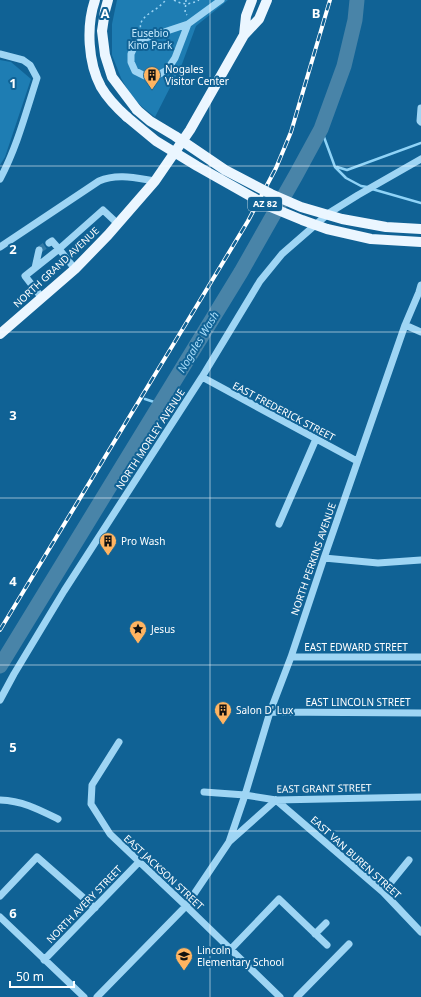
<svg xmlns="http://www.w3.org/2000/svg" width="421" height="997" font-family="'Noto Sans',sans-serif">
  <rect width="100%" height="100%" fill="#106295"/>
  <path fill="#1e7db3" d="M117,0H228L196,26L182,64L155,117L141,106L130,94L121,78L112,55V24Z
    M0,60L11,62L31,79L5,157L0,165Z"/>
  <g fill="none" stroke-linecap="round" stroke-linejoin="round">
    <path stroke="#8fd3f7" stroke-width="2.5" d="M321,129L335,167L346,178L361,186L367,187
      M337,167L347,170L421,143
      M372,189L421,203
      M145,399L160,404"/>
    <path stroke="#4984a8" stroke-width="15" d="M0,666L241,272L296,175L321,129L344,66L355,20L357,0"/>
    <path stroke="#347aa5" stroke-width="7" stroke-dasharray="7 3.5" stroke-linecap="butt" d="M39,250L49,243"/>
    <path stroke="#9ed5f4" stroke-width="1.5" stroke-dasharray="2 3" stroke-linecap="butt" d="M174,0C182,5 190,5 199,0
      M186,0L185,13L187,15
      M142,32C136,21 148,14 156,9C160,6 163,3 166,0"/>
    <path stroke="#9ed5f4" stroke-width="7" d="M188,24L175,58L167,70L158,75L145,76L135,71L131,62V54L135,45L146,38L188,24L221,0
      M0,54L23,60L30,65L37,78C26,112 17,147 0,179
      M421,108L420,121L421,122
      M49,243L52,241L59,249L103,210L118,224
      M0,247L99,181C117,173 136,178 155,181
      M35,268L39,250
      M42,298L25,276L59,249L75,269
      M405,325L421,332
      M202,377L357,461
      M279,524L316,439
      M324,558L378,563L421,560
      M291,657H421
      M0,700L14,674L64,591L202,377L260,281L282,254L329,213L358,195L421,159
      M270,712L421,713
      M119,742L92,785L91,804L110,834L186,906L280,997
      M204,792L245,795L276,800L421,797
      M0,800C23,801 38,809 58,819
      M276,800L383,892L421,932
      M229,842L245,795L270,712L291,657L324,558L405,325L419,292L421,285
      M383,892L409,860
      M0,896L37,857L95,908
      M0,917L84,997
      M315,934L326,923
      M231,949L279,899L327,945
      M44,960L139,862
      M97,997L186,906L229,842L276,800
      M297,997L349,944"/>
    <path stroke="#ebf6ff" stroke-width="10" d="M95,0C86,26 88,63 101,87C108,99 117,108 127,117
      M108,0L105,11L102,31L105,55L112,77L137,110
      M244,35L246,16L252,0
      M0,334L75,269L108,235L155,181L190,130L244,35L259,19L267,0"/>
    <g stroke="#fff" stroke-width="4">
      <path id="rail" d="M0,630L196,307L248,221L276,168L291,132L330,0"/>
    </g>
    <use href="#rail" stroke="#106295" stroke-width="2.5" stroke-dasharray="8" stroke-linecap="butt"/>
    <path stroke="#ebf6ff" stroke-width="10" d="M137,110L150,121L175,136L225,170L271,194L301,207L342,219L386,227L421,229
      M127,117L156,141L197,166L268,206L302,220L327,229L371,239L421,242"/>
  </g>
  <path fill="none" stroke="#fff" stroke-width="1" stroke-opacity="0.55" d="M210,0V997M0,166H421M0,332H421M0,498H421M0,665H421M0,831H421"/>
  <defs>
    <g id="building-pin" transform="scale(0.9)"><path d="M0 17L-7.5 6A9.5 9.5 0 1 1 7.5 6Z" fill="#ffb461" stroke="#106295"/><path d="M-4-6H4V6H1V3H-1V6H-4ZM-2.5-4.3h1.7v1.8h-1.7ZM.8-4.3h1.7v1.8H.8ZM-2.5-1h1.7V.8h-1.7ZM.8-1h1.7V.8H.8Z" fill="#111"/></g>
    <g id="sight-pin" transform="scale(0.9)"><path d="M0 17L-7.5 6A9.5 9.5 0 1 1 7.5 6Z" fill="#ffb461" stroke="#106295"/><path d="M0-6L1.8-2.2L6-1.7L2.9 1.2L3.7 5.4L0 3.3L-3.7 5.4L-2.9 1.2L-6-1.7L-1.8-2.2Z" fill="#111"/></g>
    <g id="school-pin" transform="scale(0.9)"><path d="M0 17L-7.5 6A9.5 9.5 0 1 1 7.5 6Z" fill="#ffb461" stroke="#106295"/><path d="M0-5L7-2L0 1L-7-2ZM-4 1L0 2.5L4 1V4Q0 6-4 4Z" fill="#111"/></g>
  </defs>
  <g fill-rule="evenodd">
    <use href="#building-pin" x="152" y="75"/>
    <use href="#building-pin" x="108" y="541"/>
    <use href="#sight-pin" x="138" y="629"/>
    <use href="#building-pin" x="223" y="710"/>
    <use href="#school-pin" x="184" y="956"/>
  </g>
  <g text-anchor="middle" stroke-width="4" stroke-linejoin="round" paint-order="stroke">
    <rect fill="#106295" stroke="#b7d0df" stroke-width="1" x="248" y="197" width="34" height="14" rx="3"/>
    <g font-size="9" font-weight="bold" fill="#fff">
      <text x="265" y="207">AZ 82</text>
    </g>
    <g font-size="10" fill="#c6eafe" stroke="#106295">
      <text x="150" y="37">Eusebio<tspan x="150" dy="12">Kino Park</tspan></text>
    </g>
    <g font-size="10" fill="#fff" stroke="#106295" text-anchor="start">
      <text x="165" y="73">Nogales<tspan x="165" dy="12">Visitor Center</tspan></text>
      <text x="121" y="545">Pro Wash</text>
      <text x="151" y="633">Jesus</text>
      <text x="236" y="714">Salon D' Lux</text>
      <text x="197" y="954">Lincoln<tspan x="197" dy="12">Elementary School</tspan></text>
    </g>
    <g font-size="10" fill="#fff" stroke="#106295">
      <text transform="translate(56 267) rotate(-43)" y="4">NORTH GRAND AVENUE</text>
      <text transform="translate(284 411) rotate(28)" y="4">EAST FREDERICK STREET</text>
      <text transform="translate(150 439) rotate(-57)" y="4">NORTH MORLEY AVENUE</text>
      <text transform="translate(313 559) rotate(-71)" y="4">NORTH PERKINS AVENUE</text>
      <text x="356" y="651">EAST EDWARD STREET</text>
      <text x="358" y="706">EAST LINCOLN STREET</text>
      <text transform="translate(324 788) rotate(-1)" y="4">EAST GRANT STREET</text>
      <text transform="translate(356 857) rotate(42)" y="4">EAST VAN BUREN STREET</text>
      <text transform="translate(164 872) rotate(43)" y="4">EAST JACKSON STREET</text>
      <text transform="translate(84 904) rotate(-46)" y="4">NORTH AVERY STREET</text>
    </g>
    <g font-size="11" font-style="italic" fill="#aadefb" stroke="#106295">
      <text transform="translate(198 342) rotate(-59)" y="4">Nogales Wash</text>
    </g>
  </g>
  <g font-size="13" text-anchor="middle" font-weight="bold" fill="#fff" stroke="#106295" stroke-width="4" stroke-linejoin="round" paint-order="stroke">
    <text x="105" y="18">A</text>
    <text x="316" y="18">B</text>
    <text x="13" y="88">1</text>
    <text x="13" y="254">2</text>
    <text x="13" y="420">3</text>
    <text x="13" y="586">4</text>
    <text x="13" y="752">5</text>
    <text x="13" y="918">6</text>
  </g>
  <path d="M10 981v6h64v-6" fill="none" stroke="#ffffff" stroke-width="2"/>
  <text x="16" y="981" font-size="12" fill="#ffffff" stroke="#106295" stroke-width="3" paint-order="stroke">50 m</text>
</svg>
